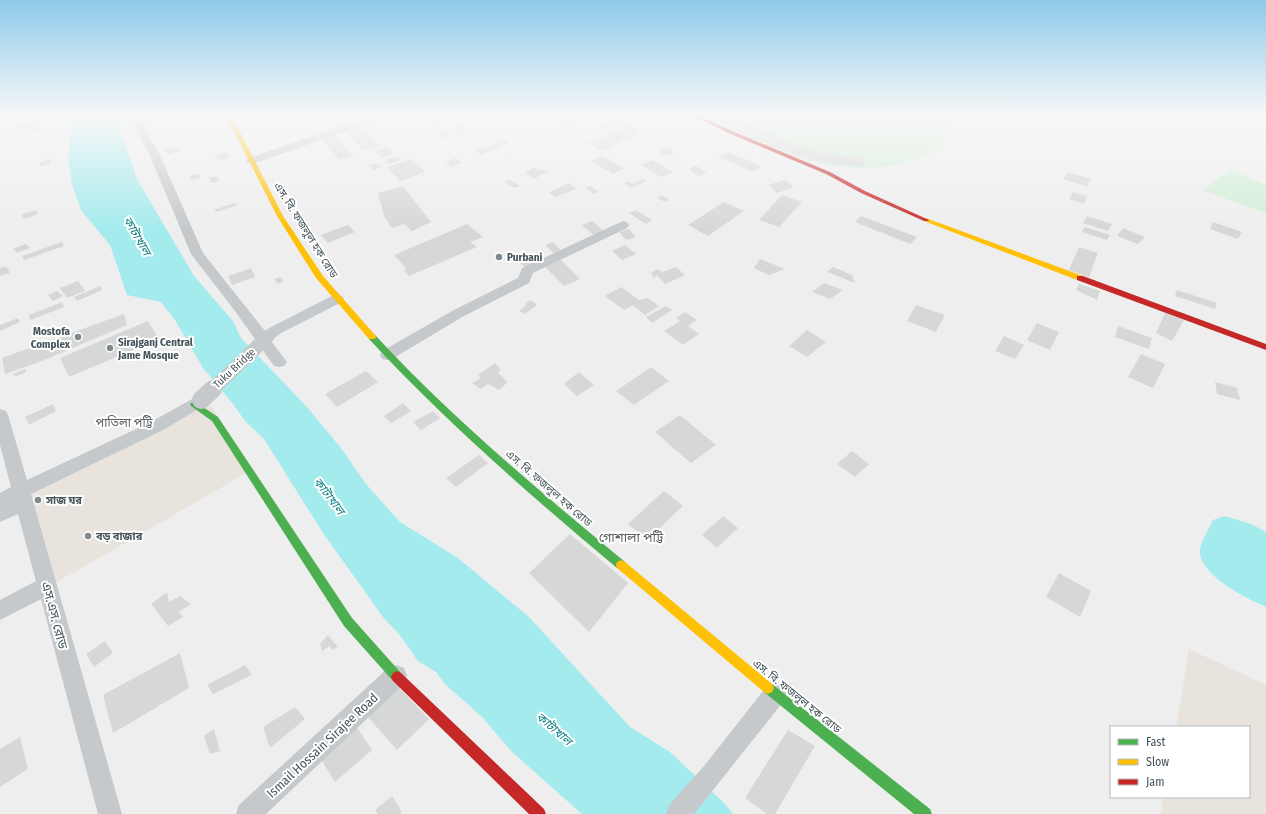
<svg xmlns="http://www.w3.org/2000/svg" width="1266" height="814" font-family="'Fira Sans Condensed','Noto Sans Bengali',sans-serif">
  <rect width="100%" height="100%" fill="#efeeee"/>
  <path fill="#e8e4dd" d="M209,402L252,470L50,586L27,487Z
    M1189,649L1266,685V814H1161L1163,797H1249V727H1176Z"/>
  <path fill="#d1efd7" d="M704,116H707C744,135 782,155 824,163C837,165 850,166 863,166L862,158C849,156 835,156 822,153C790,145 759,130 730,116H952C957,129 950,141 938,148C902,171 854,172 813,162C797,158 781,151 764,145C744,137 722,128 704,116Z
    M1232,170L1266,185V213L1202,190Z"/>
  <path fill="#a4ebee" d="M72,116H119L120,130L137,179L194,276L233,321L241,338L307,407L341,448L366,484L400,522L458,558L529,617L630,727L670,752L725,804L733,814H582L512,752L482,717L445,684L436,672L418,661L399,634L383,617L323,533L264,439L245,421L233,404L203,368L175,320L161,302L127,295L110,245L81,210L72,184L68,160Z
    M1225,516L1251,524L1266,532V607C1247,599 1203,577 1200,554C1199,543 1209,529 1213,520Z"/>
  <path fill="#d6d7d7" d="M145,116H154L155,123L147,125Z
    M160,116H178L161,120Z
    M448,116H454L458,118L450,121L443,117Z
    M572,116H587L583,118L581,117L566,126L558,124Z
    M707,116H730L797,145L822,153L862,158L864,167L824,163L795,155L750,138Z
    M1192,116H1210L1206,120Z
    M612,117L623,121L606,132L595,128Z
    M440,118L445,122L437,124L432,121Z
    M35,122L36,125L19,130L18,126Z
    M460,125L468,130L457,135L448,129Z
    M627,125L641,132L602,151L588,143Z
    M44,126V131L32,133V128Z
    M363,126L381,146L363,151L345,130Z
    M443,130L453,136L445,139L436,133Z
    M336,135L353,156L339,160L322,139Z
    M503,140L509,143L481,155L475,151Z
    M175,146L179,151L168,154L165,150Z
    M387,147L394,154L382,158L375,151Z
    M666,147L675,151L667,156L658,152Z
    M226,152L231,157L220,161L215,156Z
    M728,152L762,166L753,172L719,157Z
    M397,156L402,160L389,164L385,160Z
    M602,156L625,168L613,174L591,161Z
    M456,158L462,163L451,167L445,162Z
    M50,159L51,164L40,166L39,162Z
    M412,159L425,172L400,181L387,167Z
    M652,160L673,172L661,177L641,165Z
    M376,163L382,167L374,170L368,166Z
    M696,166L707,173L699,176L688,169Z
    M533,168L548,171L534,179L525,173Z
    M1068,172L1091,179L1087,187L1063,179Z
    M198,174L201,178L191,180L189,176Z
    M217,176L219,181L211,183L209,178Z
    M643,179L646,181L632,188L624,183L628,181L633,184Z
    M510,180L520,186L515,188L505,182Z
    M785,180L794,187L777,193L768,185Z
    M569,183L577,189L555,197L549,192Z
    M403,186L431,222L412,231L404,224L392,228L384,216L378,193Z
    M590,186L599,192L594,194L585,188Z
    M1073,192L1087,196L1084,204L1069,199Z
    M662,195L670,200L665,202L657,198Z
    M782,195L802,202L779,227L759,220Z
    M724,202L744,211L708,236L688,225Z
    M235,203L237,205L216,212L214,210Z
    M35,210L38,214L24,219L21,215Z
    M636,210L652,220L646,224L629,213Z
    M861,216L917,237L910,244L855,222Z
    M1087,216L1112,224L1108,231L1083,223Z
    M592,221L606,233L596,237L582,225Z
    M1213,222L1242,232L1238,239L1210,229Z
    M467,224L483,237L470,242L477,247L409,276L404,270L407,269L394,255Z
    M348,225L355,232L328,243L321,235Z
    M1085,227L1110,235L1107,240L1082,232Z
    M1123,228L1145,237L1138,244L1117,236Z
    M629,229L636,237L626,240L619,232Z
    M62,242L64,246L24,260L22,256Z
    M553,242L563,252L556,255L545,245Z
    M26,244L30,248L17,253L13,249Z
    M625,245L636,254L622,260L612,251Z
    M1079,247L1098,253L1089,277L1069,270Z
    M525,252L536,263L527,269L513,257Z
    M558,257L580,279L564,286L542,264Z
    M760,259L785,269L769,275L754,268Z
    M6,266L10,273L0,276V268Z
    M676,267L685,275L665,284L657,275L654,278L651,273L657,269L662,272Z
    M833,267L852,275L855,283L827,272Z
    M251,268L255,277L232,285L228,276Z
    M280,277L284,281L278,284L274,279Z
    M78,281L85,291L67,298L60,288Z
    M824,283L843,290L830,299L812,292Z
    M1079,284L1100,291L1097,300L1076,290Z
    M100,286L102,290L77,301L74,297Z
    M621,287L639,300L648,298L659,306L645,315L633,305L624,310L605,296Z
    M1177,290L1217,303L1215,309L1175,296Z
    M57,291L63,296L53,301L48,295Z
    M531,300L537,305L525,314L519,311L527,305L525,304Z
    M62,302L64,307L30,320L29,315Z
    M916,305L945,315L936,332L907,321Z
    M666,306L672,310L652,323L646,317Z
    M685,312L697,320L688,326L699,334L683,345L664,331L680,321L676,318Z
    M1165,313L1184,320L1172,341L1156,333Z
    M124,314L127,325L42,361L5,374L2,358Z
    M18,318L20,322L0,331V325Z
    M148,321L159,339L69,377L60,358Z
    M1037,323L1059,332L1050,350L1027,340Z
    M1118,326L1152,338L1149,349L1115,337Z
    M807,330L826,342L807,357L789,346Z
    M1004,336L1024,345L1015,359L995,351Z
    M1141,354L1165,364L1153,388L1128,377Z
    M495,363L501,370L498,373L508,382L499,390L488,384L481,389L472,383L481,378L478,375Z
    M651,367L669,381L634,405L616,391Z
    M25,369L26,372L15,377L13,374Z
    M366,371L378,382L337,407L325,394Z
    M579,372L594,385L577,396L564,384Z
    M1215,382L1237,388L1240,400L1217,394Z
    M403,403L411,411L391,423L384,416Z
    M53,404L56,411L29,425L25,417Z
    M433,411L440,418L421,430L413,422Z
    M680,415L716,445L691,463L655,432Z
    M852,451L869,464L855,477L837,464Z
    M479,455L488,463L456,487L446,478Z
    M664,491L683,506L647,540L628,524Z
    M723,516L738,528L717,548L702,535Z
    M570,534L628,583L589,632L529,573Z
    M1059,573L1091,591L1080,617L1046,597Z
    M167,592L169,602L180,596L191,604L179,612L183,617L168,626L151,604Z
    M328,635L338,647L332,650L330,646L322,651L320,644Z
    M105,641L113,653L94,667L86,654Z
    M180,653L189,688L113,733L103,695Z
    M245,665L252,675L213,694L207,685Z
    M399,688L429,719L397,750L367,716Z
    M295,707L305,719L270,748L263,727Z
    M356,726L372,750L335,782L319,756Z
    M214,729L220,751L210,754L204,736Z
    M788,730L815,746L775,814H767L745,798Z
    M20,737L28,769L0,787V749Z
    M392,796L402,812L399,814H378L375,810Z"/>
  <g fill="none" stroke-linecap="round" stroke-linejoin="round">
    <path stroke="#b4c2bb" stroke-width="2" stroke-dasharray="2 1.5" stroke-linecap="butt" d="M48,121L49,116"/>
    <path fill="#c5c9cb" fill-rule="evenodd" d="M132,116H142L147,133L158,151L203,253L265,331L271,327L332,296L337,295L342,296L344,299L342,302L281,333L271,341L287,362L284,366L279,367L274,366L235,311L191,254L148,151L137,133Z
      M371,116H385L384,118L255,163H247L246,161L247,159Z
      M623,221L627,222L629,225L627,228L533,273L529,283L464,316L392,359L387,360L382,359L380,355L382,351L454,310L518,278L522,268Z
      M201,394L207,396L209,400L207,404L163,430L31,494L122,814H98L41,599L0,620V600L36,581L18,514L0,522V493L11,487L0,445V409L6,411L8,415L27,480L151,422Z
      M396,665L404,668L407,676L404,684L266,814H236L239,805L388,668Z
      M775,683L783,686L786,694L783,702L694,814H666L669,805L704,766L767,686Z"/>
    <path fill="#4caf50" fill-rule="evenodd" d="M372,334L375,335C452,418 538,490 625,562L626,565L625,568L621,570L617,568C531,496 446,422 369,339L368,337Z
      M194,401L218,417L352,618L401,673L403,677L401,681L397,683L393,681L344,626L212,421L191,406L190,404Z
      M768,682L772,684L930,809L932,814H914L764,692L762,688L764,684Z"/>
    <path fill="#ffc107" fill-rule="evenodd" d="M226,116H232L283,216L323,276L375,335L376,337L375,339H369L316,278L277,216Z
      M926,218L1083,276L1084,278L1083,280H1077L924,221V219Z
      M621,560L625,562L772,684L774,688L772,692L768,694L764,692L617,568L616,565L617,562Z"/>
    <path fill="#c62828" fill-rule="evenodd" d="M694,116H701L732,131L830,172L865,191L929,220L928,221H924L861,193L826,174L728,133Z
      M1077,276H1083L1266,344V350L1077,280Z
      M397,671L401,673L544,809L546,814H529L393,681L391,677L393,673Z"/>
    <path stroke="#c5c9cb" stroke-width="14" d="M212,390L267,337"/>
    <path stroke="#c5c9cb" stroke-width="18" d="M201,400L213,389"/>
  </g>
  <linearGradient id="sky" x2="0" y2="1"><stop stop-color="#8dcaea"/><stop offset="0.5" stop-color="#f8f7f7"/><stop offset="1" stop-color="#f8f7f7" stop-opacity="0"/></linearGradient>
  <rect width="1266" height="230" fill="url(#sky)"/>
  <g fill="#808a8e" stroke="#fff" stroke-width="1.5">
    <circle cx="499" cy="257" r="4"/>
    <circle cx="78" cy="337" r="4"/>
    <circle cx="110" cy="348" r="4"/>
    <circle cx="38" cy="500" r="4"/>
    <circle cx="88" cy="536" r="4"/>
  </g>
  <g text-anchor="middle" stroke-width="4" stroke-linejoin="round" paint-order="stroke">
    <g font-size="11" fill="#45545b" stroke="#fff">
      <text transform="translate(306 230) rotate(58)" y="4">এস. বি. ফজলুল হক রোড</text>
      <text transform="translate(234 368) rotate(-43)" y="4">Tuku Bridge</text>
      <text transform="translate(549 488) rotate(41)" y="4">এস. বি. ফজলুল হক রোড</text>
      <text transform="translate(797 696) rotate(39)" y="4">এস. বি. ফজলুল হক রোড</text>
    </g>
    <g font-size="11" font-weight="bold" fill="#45545b" stroke="#fff" text-anchor="start">
      <text x="507" y="261">Purbani</text>
      <text x="70" y="335" text-anchor="end">Mostofa<tspan x="70" dy="13">Complex</tspan></text>
      <text x="118" y="346">Sirajganj Central<tspan x="118" dy="13">Jame Mosque</tspan></text>
      <text x="46" y="504">সাজ ঘর</text>
      <text x="96" y="540">বড় বাজার</text>
    </g>
    <g font-size="12" font-style="italic" fill="#0a7f84" stroke="#fff">
      <text transform="translate(137 236) rotate(60)" y="4">কাটাখাল</text>
      <text transform="translate(329 496) rotate(53)" y="4">কাটাখাল</text>
      <text transform="translate(554 729) rotate(41)" y="4">কাটাখাল</text>
    </g>
    <g font-size="12" fill="#595f62" stroke="#fff">
      <text x="124" y="427">পাতিলা পট্টি</text>
    </g>
    <g font-size="13" fill="#595f62" stroke="#fff">
      <text x="631" y="542">গোশালা পট্টি</text>
    </g>
    <g font-size="13" fill="#45545b" stroke="#fff">
      <text transform="translate(55 615) rotate(75)" y="5">এস.এস. রোড</text>
      <text transform="translate(322 745) rotate(-43)" y="5">Ismail Hossain Sirajee Road</text>
    </g>
  </g>
  <rect x="1110" y="726" width="140" height="72" fill="#ffffff" stroke="#b5bbbd"/>
  <rect x="1118" y="739" width="20" height="6" fill="#4caf50" stroke="#b5bbbd"/>
  <text x="1146" y="746" font-size="12" fill="#45545b">Fast</text>
  <rect x="1118" y="759" width="20" height="6" fill="#ffc107" stroke="#b5bbbd"/>
  <text x="1146" y="766" font-size="12" fill="#45545b">Slow</text>
  <rect x="1118" y="779" width="20" height="6" fill="#c62828" stroke="#b5bbbd"/>
  <text x="1146" y="786" font-size="12" fill="#45545b">Jam</text>
</svg>
